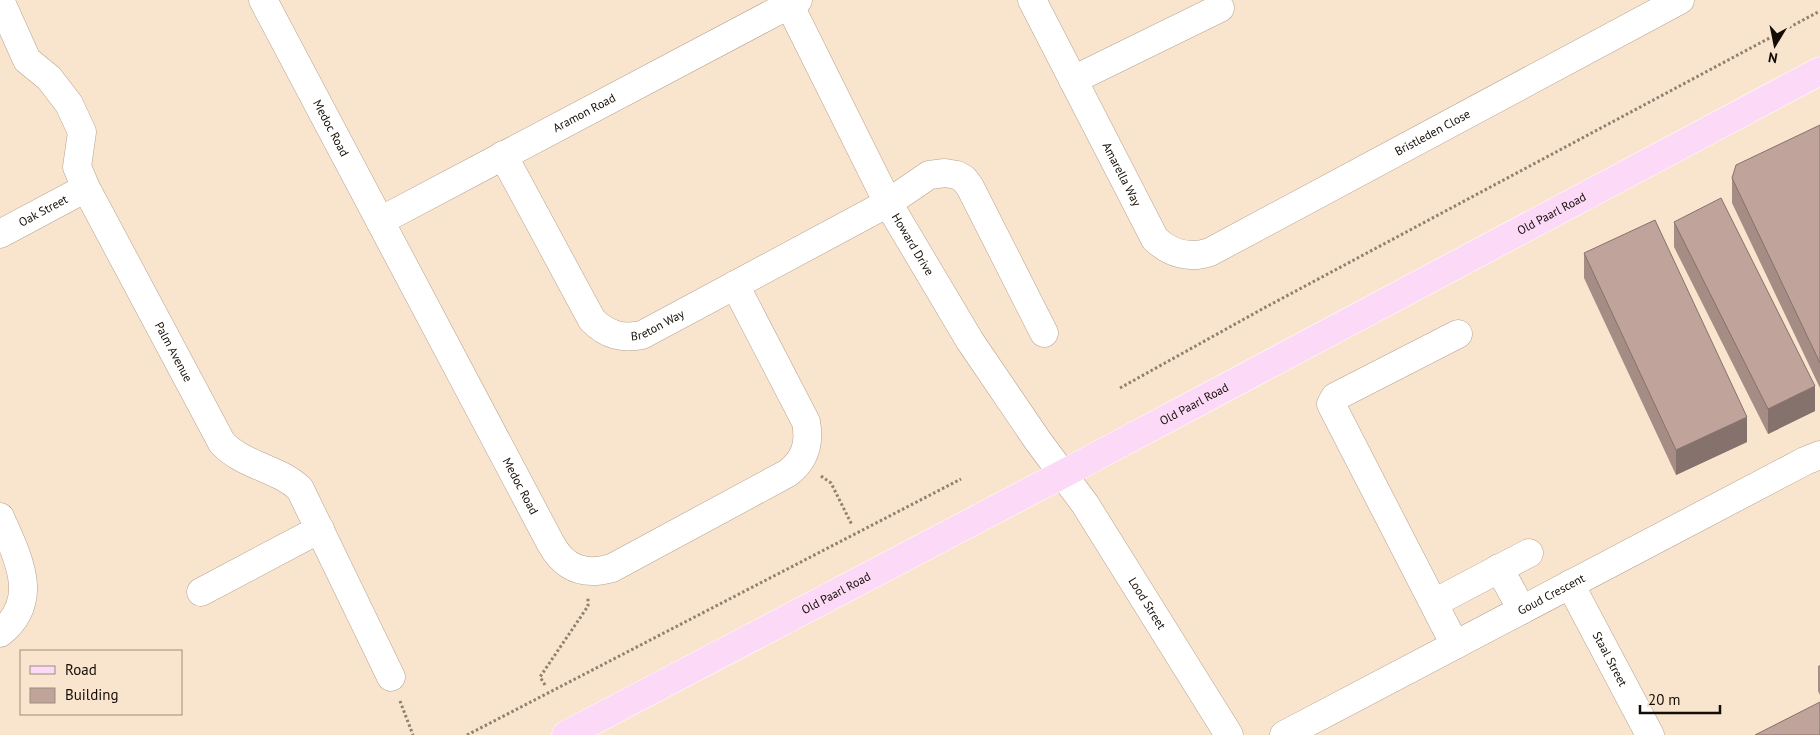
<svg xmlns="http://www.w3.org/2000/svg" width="1820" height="735" font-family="'PT Sans',sans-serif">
  <rect width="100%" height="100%" fill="#f9e4ce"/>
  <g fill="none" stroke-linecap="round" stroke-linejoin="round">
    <g stroke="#b6a28e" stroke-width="29">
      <g id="minor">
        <path id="s1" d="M0,0L27,60L49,78L69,104L82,132L77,167L86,188L222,443C245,467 279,468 300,489L391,677"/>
        <path id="s2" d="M263,0L551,544C565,569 584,576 612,568L788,473C806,459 810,443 806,422L735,285"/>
        <path id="s3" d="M787,0L888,203L970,341L1038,441L1085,504L1229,735"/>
        <path id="s4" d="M1032,0L1155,239C1171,254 1190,259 1210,252L1680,0"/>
        <path d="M1073,80L1220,8"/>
        <path id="s5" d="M503,155L592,320C607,335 622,339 642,335L888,203L929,175L945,173L957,175L964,179L970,187L1044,333"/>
        <path id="s6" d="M380,221L798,0"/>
        <path id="s7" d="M0,234L86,188"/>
        <path d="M0,517C17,556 42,600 0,633"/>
        <path d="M1499,568L1522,610"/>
        <path id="s8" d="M1570,584L1650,735"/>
        <path d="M201,592L320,529"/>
        <path d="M1434,603L1529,553"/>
        <path d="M1455,645L1331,404L1335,397L1458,334"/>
        <path id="s9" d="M1284,735L1805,461L1820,455"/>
      </g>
    </g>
    <g stroke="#fff" stroke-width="29">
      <g id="major">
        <path id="s10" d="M566,735L1063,474L1820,71"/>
      </g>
    </g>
    <path stroke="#8f8071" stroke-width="3" stroke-dasharray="2.5 2.5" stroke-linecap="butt" d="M1120,388L1264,308L1820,11
      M821,476L831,483L852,525
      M545,685L540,677L588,606V598
      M400,701L413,735
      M467,735L961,479"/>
    <use href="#minor" stroke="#fff" stroke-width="28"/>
    <use href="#major" stroke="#fcd9f6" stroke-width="28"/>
  </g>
  <path fill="#a58c85" d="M1820,125V388L1732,203V178Z
    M1674,222L1815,411L1768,434L1674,247Z
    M1584,253L1747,442L1676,475L1584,278Z
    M1820,665V695L1818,691V666Z"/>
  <path fill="#86726c" d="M1815,386V411L1768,434V409Z
    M1747,417V442L1676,475V450Z"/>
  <path fill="#c0a39b" stroke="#86726c" d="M1820,125V363L1732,178L1736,165Z
    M1721,198L1815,386L1768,409L1674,222Z
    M1655,220L1747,417L1676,450L1584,253Z
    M1820,702V735H1755Z"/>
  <g text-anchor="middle" stroke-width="4.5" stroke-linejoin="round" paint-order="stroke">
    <g font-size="12" fill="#140d06" stroke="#f9e4ce">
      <text dy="4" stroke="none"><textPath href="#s6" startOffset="231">Aramon Road</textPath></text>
      <text dy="4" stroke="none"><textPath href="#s2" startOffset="145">Medoc Road</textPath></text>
      <text dy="4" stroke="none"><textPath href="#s4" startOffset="581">Bristleden Close</textPath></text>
      <text dy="4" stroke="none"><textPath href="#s4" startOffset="196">Amarella Way</textPath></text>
      <text dy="4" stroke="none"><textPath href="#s7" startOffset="49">Oak Street</textPath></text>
      <text dy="4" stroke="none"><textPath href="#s10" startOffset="1115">Old Paarl Road</textPath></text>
      <text dy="4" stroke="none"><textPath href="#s3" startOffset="275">Howard Drive</textPath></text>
      <text dy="4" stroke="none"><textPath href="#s5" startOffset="260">Breton Way</textPath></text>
      <text dy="4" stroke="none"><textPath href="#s1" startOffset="402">Palm Avenue</textPath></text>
      <text dy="4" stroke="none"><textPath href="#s10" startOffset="710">Old Paarl Road</textPath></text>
      <text dy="4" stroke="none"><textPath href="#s2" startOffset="550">Medoc Road</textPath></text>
      <text dy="4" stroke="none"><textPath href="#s10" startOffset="305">Old Paarl Road</textPath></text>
      <text dy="4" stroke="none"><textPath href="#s9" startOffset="302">Goud Crescent</textPath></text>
      <text dy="4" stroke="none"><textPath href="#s3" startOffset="704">Lood Street</textPath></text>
      <text dy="4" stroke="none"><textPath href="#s8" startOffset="85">Staal Street</textPath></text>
    </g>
  </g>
  <rect x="20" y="650" width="162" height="65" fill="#f9e4ce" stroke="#9d8e7e"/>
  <rect x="30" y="666" width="25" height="8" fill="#fcd9f6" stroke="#9d8e7e"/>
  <text x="65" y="675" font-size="15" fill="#140d06">Road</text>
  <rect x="30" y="688" width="25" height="15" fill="#c0a39b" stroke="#9d8e7e"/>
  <text x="65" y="700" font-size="15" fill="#140d06">Building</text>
  <g transform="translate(1775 45) rotate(190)" stroke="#f9e4ce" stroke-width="4" paint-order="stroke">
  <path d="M0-4L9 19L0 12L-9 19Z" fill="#140d06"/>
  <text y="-8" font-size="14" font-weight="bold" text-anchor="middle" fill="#140d06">N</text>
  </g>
  <path d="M1640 705v8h80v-8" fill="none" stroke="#140d06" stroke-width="2.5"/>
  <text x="1648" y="705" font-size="15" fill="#140d06" stroke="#f9e4ce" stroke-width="4" paint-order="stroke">20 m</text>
</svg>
